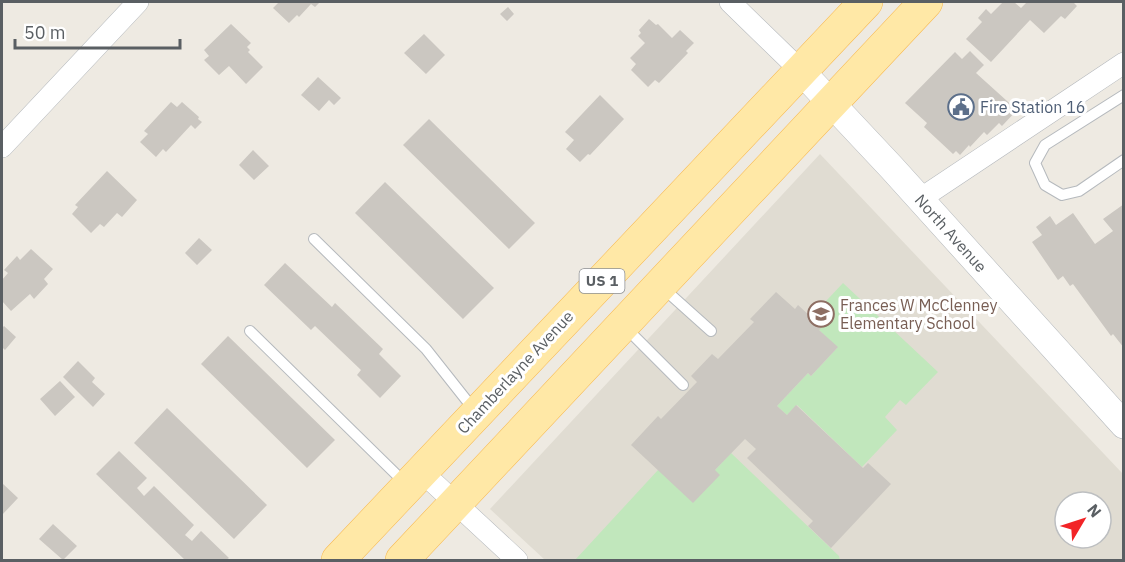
<svg xmlns="http://www.w3.org/2000/svg" width="1125" height="562" font-family="'IBM Plex Sans',sans-serif">
  <rect width="100%" height="100%" fill="#eeeae2"/>
  <path fill="#e0dcd2" fill-rule="evenodd" d="M820,154L1123,474V560H545L490,509ZM1065,502H1101V538H1065Z"/>
  <path fill="#c1e7bc" d="M843,283L938,372L906,405L900,400L885,417L897,430L862,467L797,405L787,415L777,406L808,373L811,376L837,348L819,330L811,317Z
    M731,453L839,556L840,560H575L658,470H715Z"/>
  <path fill="#cbc7c1" d="M279,2H320L315,7L311,4L299,17L297,15L289,23L273,8Z
    M1003,2H1014L1021,8L1027,2H1075L1074,3L1077,6L1065,19L1061,16L1044,33L1030,20L991,62L966,39L982,22L978,18L986,9L991,14Z
    M508,7L514,14L507,21L500,14Z
    M649,19L656,25L658,24L672,38L680,30L694,43L686,51L688,53L659,83L655,80L648,87L631,70L636,64L630,58L645,43L638,36L641,33L639,30Z
    M231,24L251,43L247,47L250,50L248,52L263,67L246,84L229,66L219,75L204,60L209,56L204,50Z
    M424,34L445,55L426,74L404,53Z
    M970,51L984,65L976,73L1017,110L1002,126L999,123L987,135L984,132L970,147L969,145L960,155L956,151L953,154L924,127L927,123L905,103L955,52L962,59Z
    M318,77L341,98L334,105L329,100L319,111L301,95Z
    M600,95L624,119L590,155L588,154L580,162L566,149L574,140L565,132Z
    M171,102L177,107L182,102L199,117L198,119L202,122L195,129L191,125L166,152L163,149L156,157L140,142L148,134L144,131Z
    M429,119L535,223L509,249L403,145Z
    M253,150L269,166L254,180L239,165Z
    M107,171L137,200L122,217L117,213L104,227L100,224L91,233L72,214L78,207L75,205Z
    M385,182L494,288L463,319L355,213Z
    M1124,204L1123,266L1124,348L1113,334L1111,336L1073,284L1070,286L1063,276L1058,280L1032,242L1042,235L1036,227L1050,216L1056,225L1073,213L1095,244L1113,231L1103,219Z
    M199,238L212,250L197,265L185,253Z
    M31,249L53,269L44,279L48,284L34,299L30,294L11,311L2,301V280L8,273L4,270L17,256L20,260Z
    M285,263L332,307L335,303L383,349L379,354L401,376L380,398L357,375L361,370L315,326L311,330L264,285Z
    M776,292L795,309L798,305L822,327L819,330L838,347L811,376L808,373L777,406L787,415L796,405L863,468L868,463L891,484L831,548L808,526L813,521L747,458L756,449L745,439L715,470L720,475L693,503L631,445L658,416L661,419L697,382L691,376L712,354L718,359L754,322L750,319Z
    M4,326L16,337L5,350L2,347V328Z
    M228,336L335,440L307,468L201,364Z
    M78,361L95,378L92,382L105,394L93,407L63,377Z
    M60,381L75,397L55,416L40,399Z
    M167,408L267,505L234,539L134,443Z
    M119,451L147,478L137,488L144,496L154,486L194,525L185,535L192,541L201,531L229,558L226,560H185L96,474Z
    M2,483L18,498L2,515Z
    M53,524L77,546L63,560L39,539Z"/>
  <g fill="none" stroke-linecap="round" stroke-linejoin="round">
    <g stroke="#b5b9bd" stroke-width="12">
      <path id="service" d="M1124,95L1045,145L1035,163L1045,185L1062,195L1079,191L1124,160
        M314,239L426,349L475,411
        M663,288L711,331
        M626,328L683,385
        M250,331L406,484"/>
    </g>
    <g stroke="#b5b9bd" stroke-width="22">
      <path id="minor" d="M730,2L801,71
        M2,147L138,2
        M920,199L1124,63
        M422,472L517,560"/>
    </g>
    <g stroke="#b5b9bd" stroke-width="28">
      <path id="tertiary" d="M801,71L892,168L1124,425"/>
    </g>
    <g stroke="#f8b950" stroke-width="34">
      <path id="primary" d="M338,560L866,2
        M402,560L926,2"/>
    </g>
    <use href="#service" stroke="#fff" stroke-width="10"/>
    <use href="#minor" stroke="#fff" stroke-width="21"/>
    <use href="#tertiary" stroke="#fff" stroke-width="27"/>
    <use href="#primary" stroke="#ffe8a6" stroke-width="33"/>
  </g>
  <defs>
    <g id="civic-ring" transform="scale(1.35)"><circle r="9.5" fill="#fff" stroke="#5c6f8a" stroke-width="1.5"/><path d="M-.6-6.5H3V-4.5H.6V-3L4-1V1h2V6H-6V1h2V-1L-.6-3ZM-1.2 2.5V6h2.4V2.5Z" fill="#5c6f8a"/></g>
    <g id="school-ring" transform="scale(1.35)"><circle r="9.5" fill="#fff" stroke="#8d6e63" stroke-width="1.5"/><path d="M0-5L7-2L0 1L-7-2ZM-4 1L0 2.5L4 1V4Q0 6-4 4Z" fill="#8d6e63"/></g>
  </defs>
  <g fill-rule="evenodd">
    <use href="#civic-ring" x="961" y="107"/>
    <use href="#school-ring" x="821" y="314"/>
  </g>
  <g text-anchor="middle" stroke-width="6" stroke-linejoin="round" paint-order="stroke">
    <rect fill="#fff" stroke="#8c8f92" stroke-width="1.5" x="579.5" y="269" width="45" height="24" rx="4.5"/>
    <g font-size="15" font-weight="bold" fill="#5a5f63">
      <text x="602" y="286">US 1</text>
    </g>
    <g font-size="16" fill="#4e5e75" stroke="#fff" text-anchor="start">
      <text x="980" y="113">Fire Station 16</text>
    </g>
    <g font-size="16" fill="#5a5f63" stroke="#fff">
      <text transform="translate(951 233) rotate(48)" y="6">North Avenue</text>
      <text transform="translate(515 372) rotate(-47)" y="6">Chamberlayne Avenue</text>
    </g>
    <g font-size="16" fill="#785e54" stroke="#fff" text-anchor="start">
      <text x="840" y="311">Frances W McClenney<tspan x="840" dy="18">Elementary School</tspan></text>
    </g>
  </g>
  <rect width="1125" height="562" fill="none" stroke="#5a5f63" stroke-width="6"/>
  <g transform="translate(1083 520) rotate(51)"><circle r="28" fill="#ffffff" stroke="#bdbfc1" stroke-width="1.5"/>
  <path d="M0-4.5L10 22L0 15L-10 22Z" fill="#f22427"/>
  <text y="-9" font-size="16" font-weight="bold" text-anchor="middle" fill="#5a5f63">N</text>
  </g>
  <path d="M15 39v9h165v-9" fill="none" stroke="#5a5f63" stroke-width="3"/>
  <text x="24" y="39" font-size="18" fill="#5a5f63" stroke="#ffffff" stroke-width="4.5" paint-order="stroke">50 m</text>
</svg>
